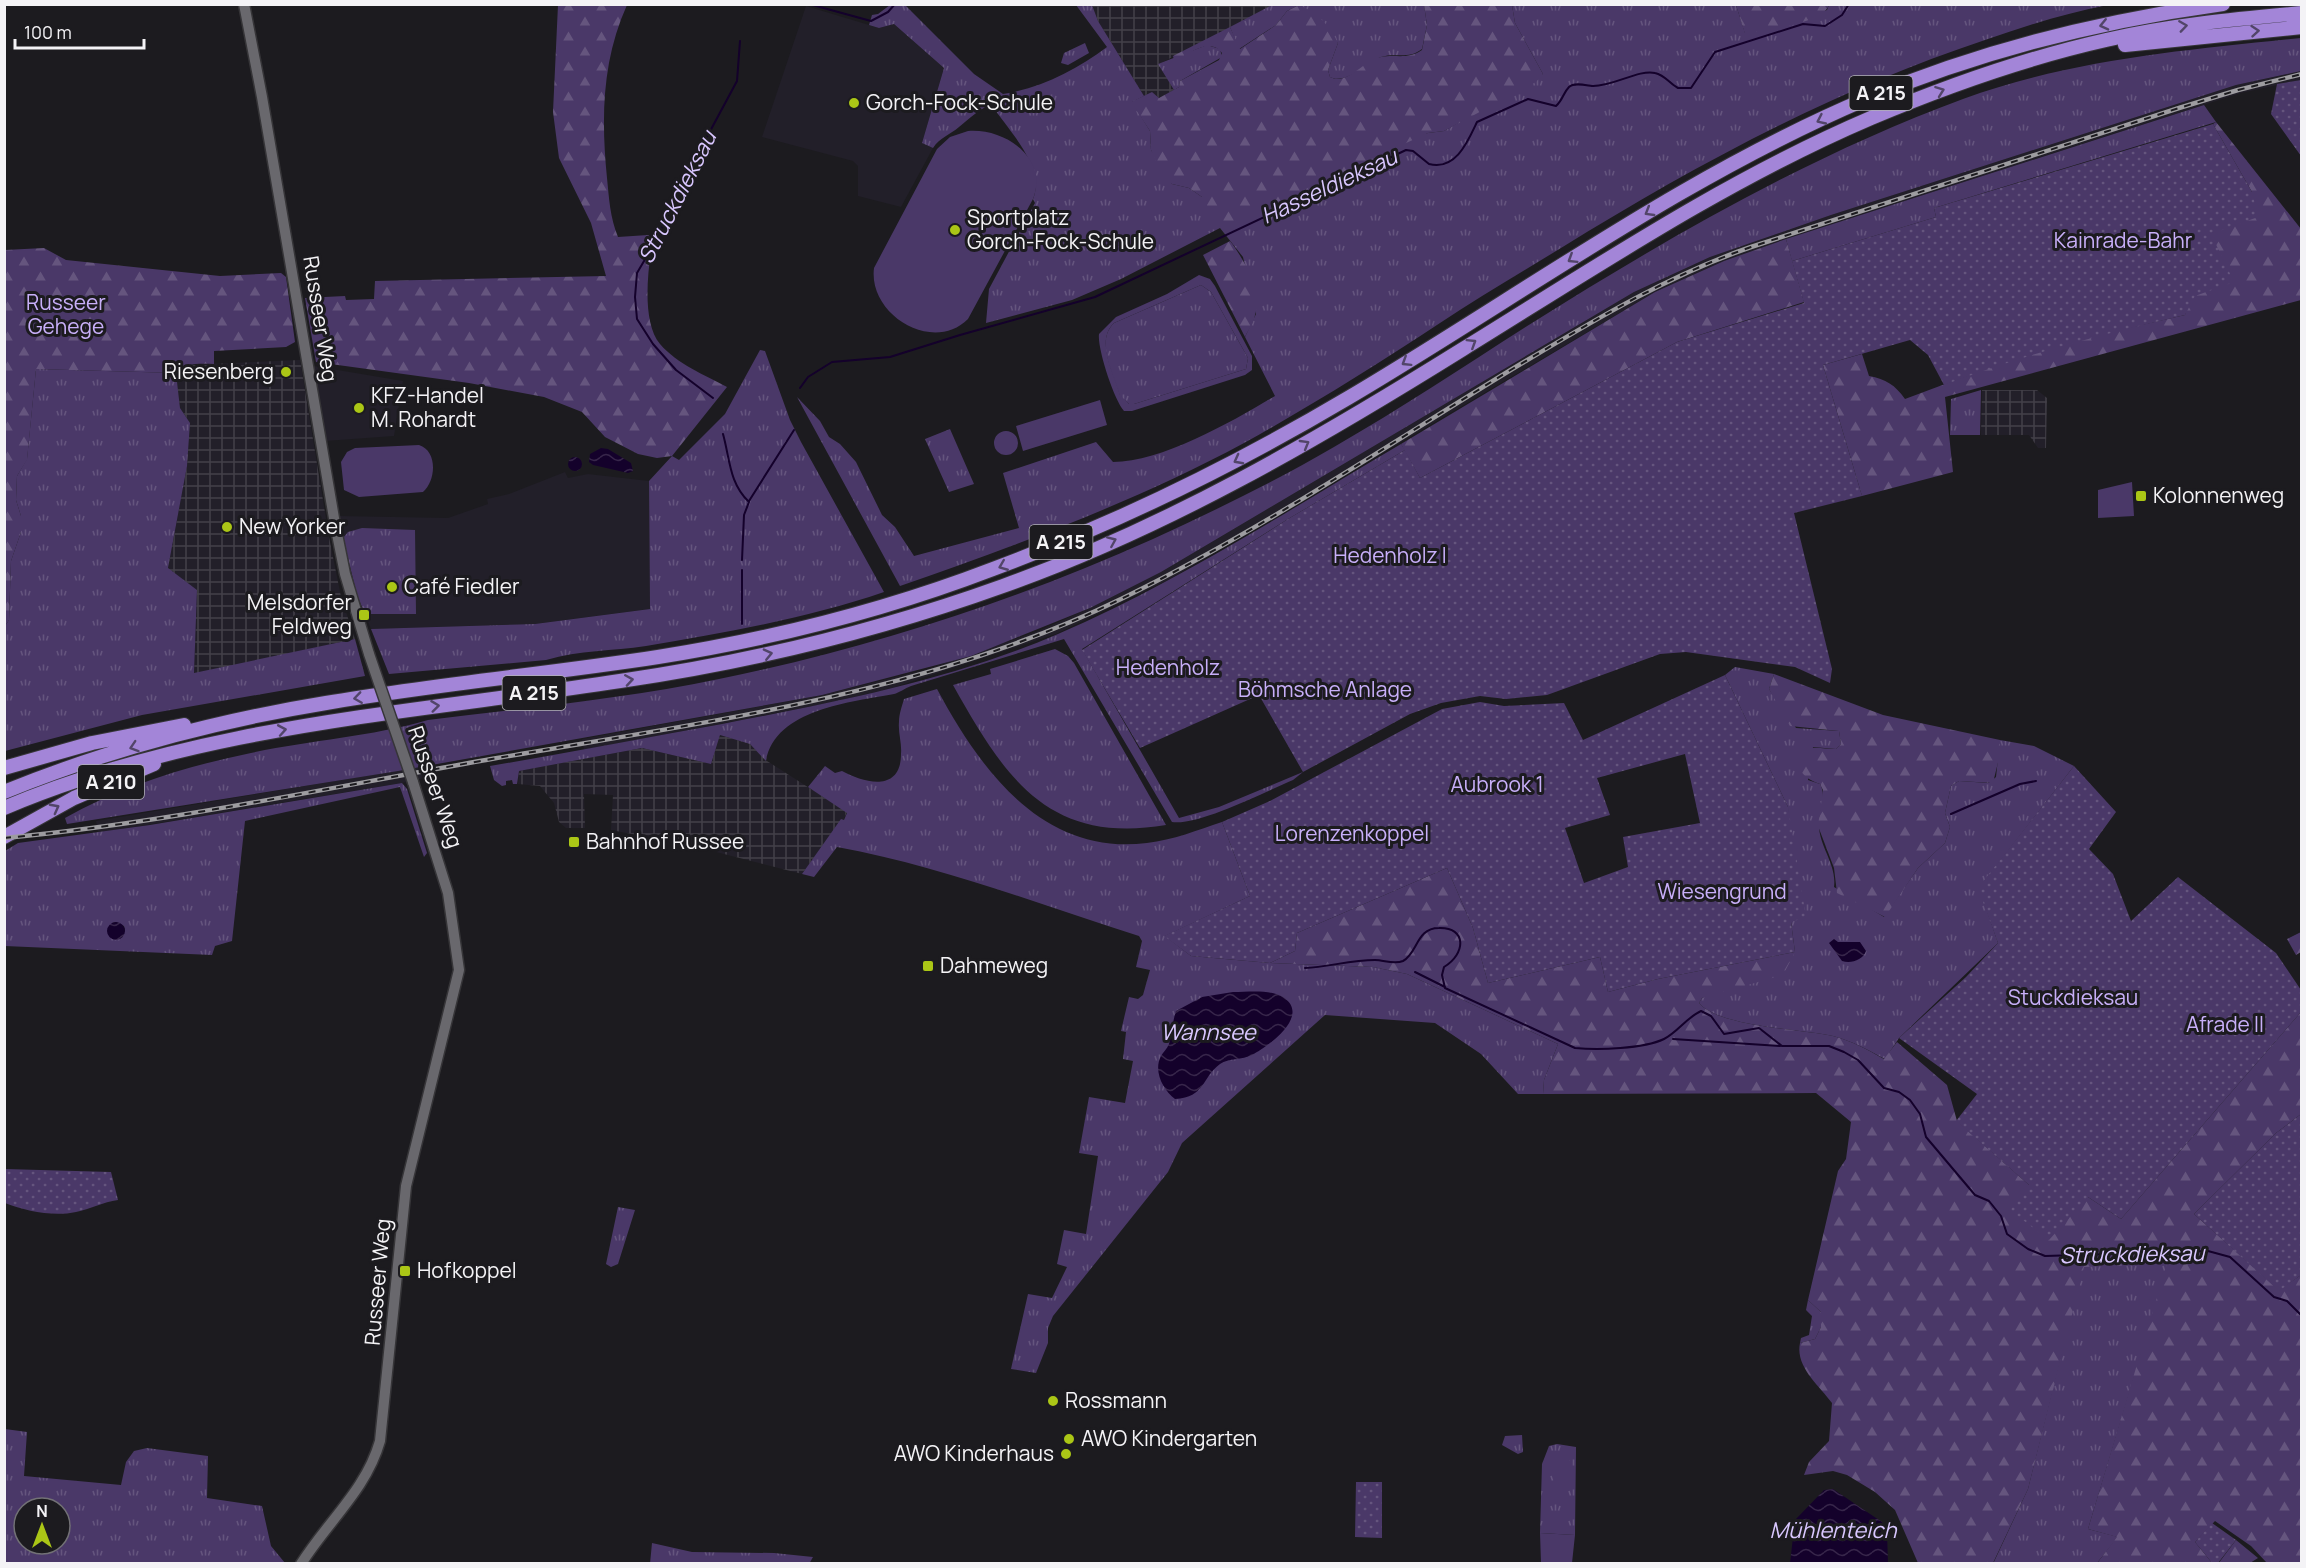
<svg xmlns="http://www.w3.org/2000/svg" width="2306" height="1568" font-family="Manrope,sans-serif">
  <defs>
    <pattern id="industrial-grid" width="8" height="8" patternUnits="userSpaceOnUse" patternTransform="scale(1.5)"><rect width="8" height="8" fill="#221f29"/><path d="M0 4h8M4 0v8" fill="none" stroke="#434049"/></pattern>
    <pattern id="grass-tufts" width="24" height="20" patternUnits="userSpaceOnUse" patternTransform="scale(1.5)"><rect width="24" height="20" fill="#4a3868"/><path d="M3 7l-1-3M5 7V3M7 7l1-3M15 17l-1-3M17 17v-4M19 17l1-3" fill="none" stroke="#65557e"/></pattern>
    <pattern id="forest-firs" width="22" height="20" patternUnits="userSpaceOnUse" patternTransform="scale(1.5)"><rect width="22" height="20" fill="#4a3868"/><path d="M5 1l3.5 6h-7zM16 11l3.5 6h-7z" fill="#65557e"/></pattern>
    <pattern id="garden-dots" width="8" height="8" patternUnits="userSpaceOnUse" patternTransform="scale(1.5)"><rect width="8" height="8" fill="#4a3868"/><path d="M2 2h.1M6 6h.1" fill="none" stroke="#65557e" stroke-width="1.8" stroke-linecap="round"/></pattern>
    <pattern id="water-waves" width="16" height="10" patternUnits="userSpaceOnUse" patternTransform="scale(1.5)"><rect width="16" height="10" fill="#14012b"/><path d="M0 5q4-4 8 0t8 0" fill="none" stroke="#37264a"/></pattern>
  </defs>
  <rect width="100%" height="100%" fill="#1c1b1f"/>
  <path fill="#221f29" d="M806,6L879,28L894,24L944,68L922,143L933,148L901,207L858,196V166L853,161L762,137Z
    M2301,71V80L2241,93L1786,239L1724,261L1655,292L1170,579L1056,634L892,688L829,703L584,750L582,739L822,695L928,669L1038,631L1090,608L1161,572L1634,292L1710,257L1831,215L2236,85Z
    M314,366L403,381L394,436L325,441Z
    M565,472L568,478L588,474L649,481L650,609L535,624L371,629L357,595L338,516L448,518L488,504L487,499L509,494Z
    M436,764L438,775L402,783L98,833L96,821Z"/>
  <path fill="url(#industrial-grid)" d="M1092,5H1274L1159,64L1174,90L1159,98L1152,92L1144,96L1098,21Z
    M300,360L329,537L341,597L355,639L194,674L197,590L168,569L187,466L190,423L180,408L176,373L181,367L189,365Z
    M1982,390H2037L2047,398L2046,448H2038L2029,435H1981Z
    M720,735L750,744L767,761L847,812L843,821L841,820L802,874L689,845L611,830L613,795L584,794L585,828H566L559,822L554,803L540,786L518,784L519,771L642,748L711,764Z"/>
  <path fill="url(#grass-tufts)" fill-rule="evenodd" d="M1274,4L1424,5L1427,25L1422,49C1408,60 1395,52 1381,57C1366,63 1346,85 1330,77L1328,70L1338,43L1299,5L1287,11L1276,25L1239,49L1230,27Z
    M890,5H905L974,74L1003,94C1041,88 1076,70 1107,47L1076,5H1092L1098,21L1144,96L1132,102L1150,131L1151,150L1172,184L1189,188L1202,197L1428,133L1444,131L1543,74L1515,23L1512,5H1736L1745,33L1827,10L1829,5H2108C2066,13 2025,26 1985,40C1834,90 1695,165 1561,248C1520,273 1479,297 1440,323C1376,365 1311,406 1244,443C1135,502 1017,545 900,586L797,397L820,421L829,437L840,444L856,462L882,515L895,527L914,556L1019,528L1003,473L1096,442L1113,462C1162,462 1233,421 1275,396L1245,337L1256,314L1243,257L1220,228L1121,279L1072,300L986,323L989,289L1035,203L1033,199C1046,167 1008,130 991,104C977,111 971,117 959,127C950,135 940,137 933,148L922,143L944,68L894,24L879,28L869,25L872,15L878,14Z
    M2301,38V71L2236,85L1831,215L1710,257L1634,292L1161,572L1090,608L971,656L822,695L398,771L67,824L65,818C122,786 187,766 251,753C310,740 370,737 428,720C525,708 623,699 719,679C867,649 1015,601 1153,539C1214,511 1276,481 1334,447C1402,408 1466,365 1532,323C1669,237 1811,155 1963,99C2073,59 2187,50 2301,38Z
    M1085,43L1089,53L1068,65L1061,63L1064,53Z
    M1207,45L1220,49L1222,57L1180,81L1179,87L1174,90L1158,64Z
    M2204,105L2216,122L1934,208L1936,217L1792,261L1786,239Z
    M1201,285L1211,292L1248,358L1246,369L1134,404H1129L1120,396C1113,374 1095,341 1114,323Z
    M760,350L765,351L790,420L801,442L884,592C808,618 725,633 646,646C612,651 580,650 546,660L389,674L371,629L535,624L650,609L649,481L672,456L679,460L725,414Z
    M36,369L176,373L180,408L190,423L187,466L168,568L197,590L194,673L355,639L365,676L142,715L5,751V626L9,620L11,561L21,532V516L16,500L17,476L27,459Z
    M1981,390L1980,435H1950L1951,399Z
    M950,429L974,484L949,492L925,439Z
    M1401,444L1405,450L1288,519L1082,649L1179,818L1219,807L1303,772L1293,780C1267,791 1198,826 1172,822L1064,639L911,686C905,688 899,693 894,694C852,702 775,709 766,761L750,744L720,735L711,764L642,748L519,771L517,784H513L512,780L506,781V785L502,786L494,780L490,766C567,753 644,738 722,724C835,702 951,680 1058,634C1178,582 1289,510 1401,444Z
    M362,528L415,530L416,614H365L357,595L343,538L348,532Z
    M1055,649L1068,656L1074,663L1166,825C1047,845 1004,776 953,685L991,674L990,669Z
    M1735,667L1774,674L1769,689L1796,728L1839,731L1841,744L1836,749L1813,747L1808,780L1820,784C1827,796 1819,811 1819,825C1819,847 1837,864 1834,887L1884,917L1918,868L1945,843L1950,827L1945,813L1951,786L1959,781L1989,783L1996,777L2000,740L2034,746L2074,766L1979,888L1998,943L1899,1038L1885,1059C1868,1050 1852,1041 1833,1036C1802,1029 1719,1027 1699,1003L1702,998L1795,952L1791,922L1788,807L1725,675Z
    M937,689C980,769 1042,856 1147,843C1173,840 1198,830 1222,822L1250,896L1165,936L1191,956L1270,963L1373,967L1407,974L1558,1044L1544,1080L1543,1094H1518L1481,1054L1435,1023L1325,1015L1182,1143L1168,1172L1053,1316L1048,1328V1343L1036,1373L1011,1369L1028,1294L1052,1298L1067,1267L1057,1264L1064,1230L1086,1234L1098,1156L1079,1153L1089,1097L1125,1103L1133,1061L1123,1059L1126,1032L1121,1031L1129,997L1138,999L1143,995L1150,970L1136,967L1142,941L1139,936C1038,904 941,866 837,847L814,877L802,874L841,819L844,820L847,813L808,787L825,766L835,773L842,771C864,783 901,793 901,754C902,743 898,733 899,722C899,714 902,706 904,699Z
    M402,783L407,789L427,853L424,857L400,787L245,821L232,941L215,946L212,955L5,946V851L18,843L150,825ZM116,922L124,926L125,930L121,938L112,939V923Z
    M618,1207L635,1210L618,1264L611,1267L606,1264Z
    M2170,1258L2088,1529L2118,1537L2097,1563L1993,1564L2028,1489L2084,1262Z
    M1808,1300L1821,1312V1327L1815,1339L1800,1343L1801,1338L1809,1335L1812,1316L1806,1310Z
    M5,1429L27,1432L24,1476L121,1485L126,1462L134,1451L147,1448L208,1456L207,1498L262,1506L271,1546L285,1563H5ZM24,1508H60V1544H24Z
    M1522,1435L1523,1452L1518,1454L1502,1445L1505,1436Z
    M1557,1444L1576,1447L1575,1535L1540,1533L1542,1464L1549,1446Z
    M652,1543L692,1552L774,1553L813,1557L809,1564H650Z"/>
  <path fill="url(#forest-firs)" d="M558,5H627C602,60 601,118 607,178C609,198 610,218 618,237L648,235L653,239C648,267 641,321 660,344C677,364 705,375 727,387L672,456L657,458L638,454L605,437L582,412L544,397L469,383L316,362L305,298L345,296L346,300L374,299L375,281L606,276L591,223L559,158L553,112Z
    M1424,5H1512L1515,23L1543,74L1536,82L1444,131L1428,133L1220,228L1202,197L1189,188L1172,184L1160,172L1151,150L1150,131L1131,102L1152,92L1159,98L1179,87L1180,81L1219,60L1222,53C1210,37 1192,52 1178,59L1174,60L1173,56L1230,27L1240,49L1276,25L1287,11L1299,5C1317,12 1330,26 1338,43L1328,70L1330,77C1348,86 1363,60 1381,57C1396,54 1408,60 1422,50L1427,25Z
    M1736,5V4L1829,5C1822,24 1765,30 1745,34Z
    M2216,122L2301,229V300L1945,397L1953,472L1862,496L1823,365L1862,354L1869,376C1886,379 1895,385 1905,399L1996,365L2076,340L2185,315L2210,234L2252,192L2213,124Z
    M1786,239L1804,302L1677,342L1420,478L1401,444L1655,292L1724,261Z
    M1230,241C1244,259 1262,291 1255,315C1254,323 1248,330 1245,337L1203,255Z
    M44,248L66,260L220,276L281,273L286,277L295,342L286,347L214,351V364C200,364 186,362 176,373L36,369L27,460L17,476L16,500L21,516V532L11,561L9,620L5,626V250Z
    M1774,674L1883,715L2000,740V754L1993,783L1959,781L1951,786L1945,813L1950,827L1945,843L1918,868L1885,917L1837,893L1834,868L1818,826L1823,790L1820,784C1805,779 1799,772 1796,757C1807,743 1820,749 1836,749L1841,744L1839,731L1790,726L1769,689Z
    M1447,868L1473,928L1488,983L1600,957L1608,992L1658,979L1795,952L1783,975L1702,998L1699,1003C1719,1027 1802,1029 1833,1036C1852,1041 1868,1050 1884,1059L1897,1042L1947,1085L1957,1121L2029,1185L2088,1197L2121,1219L2301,1012V1114L2276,1133L2194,1214L2279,1290L2301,1275V1563H2267L2251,1546L2215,1521L2195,1542L2212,1563L2098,1562L2117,1537L2088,1529L2167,1264L2084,1267L2028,1489L1993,1563H1918L1895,1510L1875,1492L1847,1475L1833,1471L1804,1475L1809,1462L1829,1441L1832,1403C1819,1385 1795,1367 1800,1343L1815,1339L1821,1327V1312L1808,1300L1838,1171L1846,1159L1851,1122L1816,1093L1543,1094L1544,1080L1558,1044L1407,974L1373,967L1270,963L1295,951L1297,933Z
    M2301,932V952L2296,955L2287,939Z
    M2236,1540L2258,1558L2250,1563L2218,1564Z"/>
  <path fill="url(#garden-dots)" fill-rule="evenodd" d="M2301,80H2302L2301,156L2271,114L2277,84Z
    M2213,124L2252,192L2258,217L2211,234L2234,282L2195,296L2185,315C2103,334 2023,355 1944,385L1928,355L1910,340L1823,365L1862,496L1794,513L1832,669L1830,683L1795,667L1686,652L1660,654L1547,695L1506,699L1480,696L1441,703L1410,714L1303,772L1259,695L1140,748L1082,650L1288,519L1405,450L1420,478L1677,342L1804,303L1792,261L1936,217L1934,208Z
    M1725,675L1788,807L1806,917L1791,922L1795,952L1658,979L1608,992L1600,957L1488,983L1473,928L1447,868L1297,933L1295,951L1270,963L1191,956L1164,936L1250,896L1222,822L1270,801L1442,709L1480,702L1504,706L1564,703L1583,740ZM1685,754L1700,823L1623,837L1628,867L1584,883L1565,828L1610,815L1597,778Z
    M2074,766L2116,812L2089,849L2113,874L2131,921L2178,877L2276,953L2301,990V1012L2121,1219L2088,1197L2049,1240L2010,1210L2029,1185L1956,1121L1977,1094L1899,1038L1966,977L1998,943L1978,888Z
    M2301,1114V1275L2279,1291L2194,1214L2276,1133Z
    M5,1169L111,1172L118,1200C103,1202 90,1209 76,1212C53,1217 26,1211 5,1203Z
    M1356,1482H1382V1538L1355,1537Z
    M2212,1523L2236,1540L2218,1563H2212L2195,1542Z"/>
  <path fill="#4a3868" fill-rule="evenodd" d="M968,131C1006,128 1049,159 1033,199L968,319C933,354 868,315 874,268L937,149L950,137Z
    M1199,275L1210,279L1215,286L1252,356V370L1245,375L1132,411H1124C1114,400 1097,348 1099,334L1116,317L1167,294ZM1201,285L1211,292L1248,358L1246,369L1134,404H1129L1120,395C1114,373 1095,341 1114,323Z
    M1100,400L1107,425L1023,451L1016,426Z
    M994 443a12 12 0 1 1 24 0a12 12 0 1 1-24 0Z
    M419,445C438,451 436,481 423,492L359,497L344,490L341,462L347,452L355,448Z
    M2132,482L2134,516L2098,518V490Z
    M1554,1461H1572V1481H1554Z
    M1540,1533L1575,1535L1572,1563H1541Z"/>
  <path fill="url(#water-waves)" d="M601,448L608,449L631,463L633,471L628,473L593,465L589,462L590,454Z
    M568 464a7 7 0 1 1 14 0a7 7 0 1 1-14 0Z
    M107 931a9 9 0 1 1 18 0a9 9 0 1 1-18 0Z
    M1834,939L1838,942H1860L1866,951C1863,960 1851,964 1842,961L1829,943Z
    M1233,992C1248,992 1270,989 1283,997C1312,1016 1267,1047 1252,1055C1242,1060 1229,1058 1220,1064C1201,1078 1206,1097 1175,1099C1163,1090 1153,1071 1161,1056C1163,1052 1167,1049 1169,1044C1172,1033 1172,1023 1176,1011L1202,997Z
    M1833,1489L1882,1522L1887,1532L1888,1563H1790L1795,1520L1824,1490Z"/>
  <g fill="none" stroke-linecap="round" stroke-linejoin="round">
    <path stroke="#14012b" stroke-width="2" d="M809,4L871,21L888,12L895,4
      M800,388L808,377L832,362L890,357L960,335L1095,297L1406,150L1413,151L1429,164C1456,171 1468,141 1477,122L1528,99L1556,106C1563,100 1563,93 1569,87C1574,82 1585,85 1592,86C1612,87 1639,69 1655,73C1665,75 1670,84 1678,88H1691L1715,52L1803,24L1825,26L1842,15L1849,4
      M713,398L676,370L653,344L637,319L635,297L637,273L657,239L679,189L737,81L740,41
      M723,434C730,459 729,483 749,502L744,515L742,560
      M749,501L794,430
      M742,570V624
      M1951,814L2020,784L2036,781
      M1305,968C1328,967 1351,960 1375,960C1384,960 1394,965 1403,961C1418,953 1416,928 1439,928C1467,927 1466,954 1444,967L1442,975L1445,988L1575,1048C1598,1050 1643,1049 1664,1039C1678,1032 1686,1018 1701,1011L1711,1016L1724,1034L1759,1028L1782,1046H1829L1844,1052L1858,1060L1884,1088L1899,1092L1910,1100L1920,1114L1926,1137L1975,1195L1989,1201L2001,1216L2007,1234L2028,1249L2045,1256L2208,1251L2230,1257L2274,1297L2287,1301L2302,1316
      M1415,972L1445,987
      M1673,1039L1780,1046"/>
    <g stroke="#363538" stroke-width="13">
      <path id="secondary" d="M244,4L262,97L335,524L345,574L369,654
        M301,1564C328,1521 366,1490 380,1441L406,1186L459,970L448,893L413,782"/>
    </g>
    <g stroke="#363538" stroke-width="16">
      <path id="highway" d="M2125,45L2302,27
        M4,768L92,743L184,725
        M4,792C107,750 216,721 326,703C437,684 548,674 658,657C771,639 886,610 993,569C1117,523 1235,465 1348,398C1519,297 1682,177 1866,99C1980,51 2100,21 2223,4
        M4,808C199,725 413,713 620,681C750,662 878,631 1003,586C1166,528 1317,440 1463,349C1596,267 1728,179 1871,118C1947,86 2026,58 2106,40C2170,25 2236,19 2302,13
        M4,837L74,798L154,764"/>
    </g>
    <use href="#secondary" stroke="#69686d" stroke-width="10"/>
    <use href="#highway" stroke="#a385d8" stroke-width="14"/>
    <g stroke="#9d9ca0" stroke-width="4.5">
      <path id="rail" d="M4,838C166,823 327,788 486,760C702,722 922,696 1121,599C1253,535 1383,448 1509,371C1588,324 1664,277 1751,247L2179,108L2238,90L2302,74"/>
    </g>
    <use href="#rail" stroke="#1c1b1f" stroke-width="2" stroke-dasharray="7" stroke-linecap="butt"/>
    <g stroke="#363538" stroke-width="13" stroke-linecap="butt">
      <path id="secondary-bridge" d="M369,654L413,782"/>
    </g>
    <use href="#secondary-bridge" stroke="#69686d" stroke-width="10"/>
  </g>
  <defs><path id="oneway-chevron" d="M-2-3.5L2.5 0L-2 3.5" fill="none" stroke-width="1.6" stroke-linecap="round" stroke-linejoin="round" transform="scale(1.5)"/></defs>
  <g stroke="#524569">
    <use href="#oneway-chevron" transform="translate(2104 25) rotate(167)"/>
    <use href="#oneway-chevron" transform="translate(2183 26) rotate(-8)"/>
    <use href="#oneway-chevron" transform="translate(2255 31) rotate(-5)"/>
    <use href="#oneway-chevron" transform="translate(1940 91) rotate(-20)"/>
    <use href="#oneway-chevron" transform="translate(1821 120) rotate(155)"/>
    <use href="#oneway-chevron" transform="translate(1649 212) rotate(149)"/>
    <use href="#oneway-chevron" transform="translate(1572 259) rotate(148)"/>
    <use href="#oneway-chevron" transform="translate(1472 343) rotate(-32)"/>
    <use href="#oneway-chevron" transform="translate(1406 362) rotate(148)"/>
    <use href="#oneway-chevron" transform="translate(1305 444) rotate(-30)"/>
    <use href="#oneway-chevron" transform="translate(1238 460) rotate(152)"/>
    <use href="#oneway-chevron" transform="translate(1112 541) rotate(-23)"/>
    <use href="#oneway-chevron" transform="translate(1003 566) rotate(158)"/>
    <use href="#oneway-chevron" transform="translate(768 654) rotate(-13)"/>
    <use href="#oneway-chevron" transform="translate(629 680) rotate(-9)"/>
    <use href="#oneway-chevron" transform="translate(358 698) rotate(172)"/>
    <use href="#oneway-chevron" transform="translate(435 706) rotate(-7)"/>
    <use href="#oneway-chevron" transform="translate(282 730) rotate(-10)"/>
    <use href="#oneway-chevron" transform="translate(134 747) rotate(162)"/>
    <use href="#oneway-chevron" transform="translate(55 808) rotate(-28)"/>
  </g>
  <g fill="#abc616" stroke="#1c1b1f" stroke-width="2">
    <circle cx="854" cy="103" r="6"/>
    <circle cx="955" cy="230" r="6"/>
    <circle cx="286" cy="372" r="6"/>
    <circle cx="359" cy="408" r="6"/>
    <rect x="2135" y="490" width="12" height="12" rx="3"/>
    <circle cx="227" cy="527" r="6"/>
    <circle cx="392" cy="587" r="6"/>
    <rect x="358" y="609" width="12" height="12" rx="3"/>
    <rect x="568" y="836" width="12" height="12" rx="3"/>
    <rect x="922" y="960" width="12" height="12" rx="3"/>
    <rect x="399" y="1265" width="12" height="12" rx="3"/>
    <circle cx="1053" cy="1401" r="6"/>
    <circle cx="1069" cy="1439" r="6"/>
    <circle cx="1066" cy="1454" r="6"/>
  </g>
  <g text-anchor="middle" stroke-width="6" stroke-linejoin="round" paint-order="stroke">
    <g fill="#1c1b1f" stroke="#b3b2b6" stroke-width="1.5">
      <rect x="1849.5" y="76" width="63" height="34" rx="4.5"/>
      <rect x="1029.5" y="525" width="63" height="34" rx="4.5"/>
      <rect x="502.5" y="676" width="63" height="34" rx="4.5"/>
      <rect x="78" y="765" width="66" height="34" rx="4.5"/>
    </g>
    <g font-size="20" font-weight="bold" fill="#f4f3f6">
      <text x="1881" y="100">A 215</text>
      <text x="1061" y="549">A 215</text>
      <text x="534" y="700">A 215</text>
      <text x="111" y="789">A 210</text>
    </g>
    <g font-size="21" fill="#f4f3f6" stroke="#1c1b1f" text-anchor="start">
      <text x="866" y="110">Gorch-Fock-Schule</text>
      <text x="967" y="225">Sportplatz<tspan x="967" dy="24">Gorch-Fock-Schule</tspan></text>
      <text x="274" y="379" text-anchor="end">Riesenberg</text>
      <text x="371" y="403">KFZ-Handel<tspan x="371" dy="24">M. Rohardt</tspan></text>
      <text x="2153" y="503">Kolonnenweg</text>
      <text x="239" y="534">New Yorker</text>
      <text x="404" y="594">Café Fiedler</text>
      <text x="352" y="610" text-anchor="end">Melsdorfer<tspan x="352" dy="24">Feldweg</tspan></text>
      <text x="586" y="849">Bahnhof Russee</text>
      <text x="940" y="973">Dahmeweg</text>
      <text x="417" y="1278">Hofkoppel</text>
      <text x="1065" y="1408">Rossmann</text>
      <text x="1081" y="1446">AWO Kindergarten</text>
      <text x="1054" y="1461" text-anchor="end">AWO Kinderhaus</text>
    </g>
    <g font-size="21" fill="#c8aff9" stroke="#1c1b1f">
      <text x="2123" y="248">Kainrade-Bahr</text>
      <text x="66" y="310">Russeer<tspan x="66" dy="24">Gehege</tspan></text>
      <text x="1390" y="563">Hedenholz I</text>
      <text x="1168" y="675">Hedenholz</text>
      <text x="1325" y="697">Böhmsche Anlage</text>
      <text x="1497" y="792">Aubrook 1</text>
      <text x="1352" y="841">Lorenzenkoppel</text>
      <text x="1722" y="899">Wiesengrund</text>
      <text x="2073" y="1005">Stuckdieksau</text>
      <text x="2225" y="1032">Afrade II</text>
    </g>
    <g font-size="21" fill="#f4f3f6" stroke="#1c1b1f">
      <text transform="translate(320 319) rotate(81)" y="7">Russeer Weg</text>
      <text transform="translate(435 787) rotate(71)" y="7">Russeer Weg</text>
      <text transform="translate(378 1282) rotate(-85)" y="7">Russeer Weg</text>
    </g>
    <g font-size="22" font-style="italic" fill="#d9c7ff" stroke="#1c1b1f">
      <text transform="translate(1329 186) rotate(-25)" y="8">Hasseldieksau</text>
      <text transform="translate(677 197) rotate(-63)" y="8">Struckdieksau</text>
      <text x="1208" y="1040">Wannsee</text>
      <text transform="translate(2132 1254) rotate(-1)" y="8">Struckdieksau</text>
      <text x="1833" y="1538">Mühlenteich</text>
    </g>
  </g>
  <rect width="2306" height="1568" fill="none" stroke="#f4f3f6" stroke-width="12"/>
  <g transform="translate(42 1526)"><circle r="28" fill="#1c1b1f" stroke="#727175" stroke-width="1.5"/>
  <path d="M0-4.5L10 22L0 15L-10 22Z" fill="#abc616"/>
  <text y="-9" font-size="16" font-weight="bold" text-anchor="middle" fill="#f4f3f6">N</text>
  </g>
  <path d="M15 39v9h129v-9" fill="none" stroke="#f4f3f6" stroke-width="3"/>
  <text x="24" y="39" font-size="18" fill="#f4f3f6" stroke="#1c1b1f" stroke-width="4.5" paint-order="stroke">100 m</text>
</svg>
